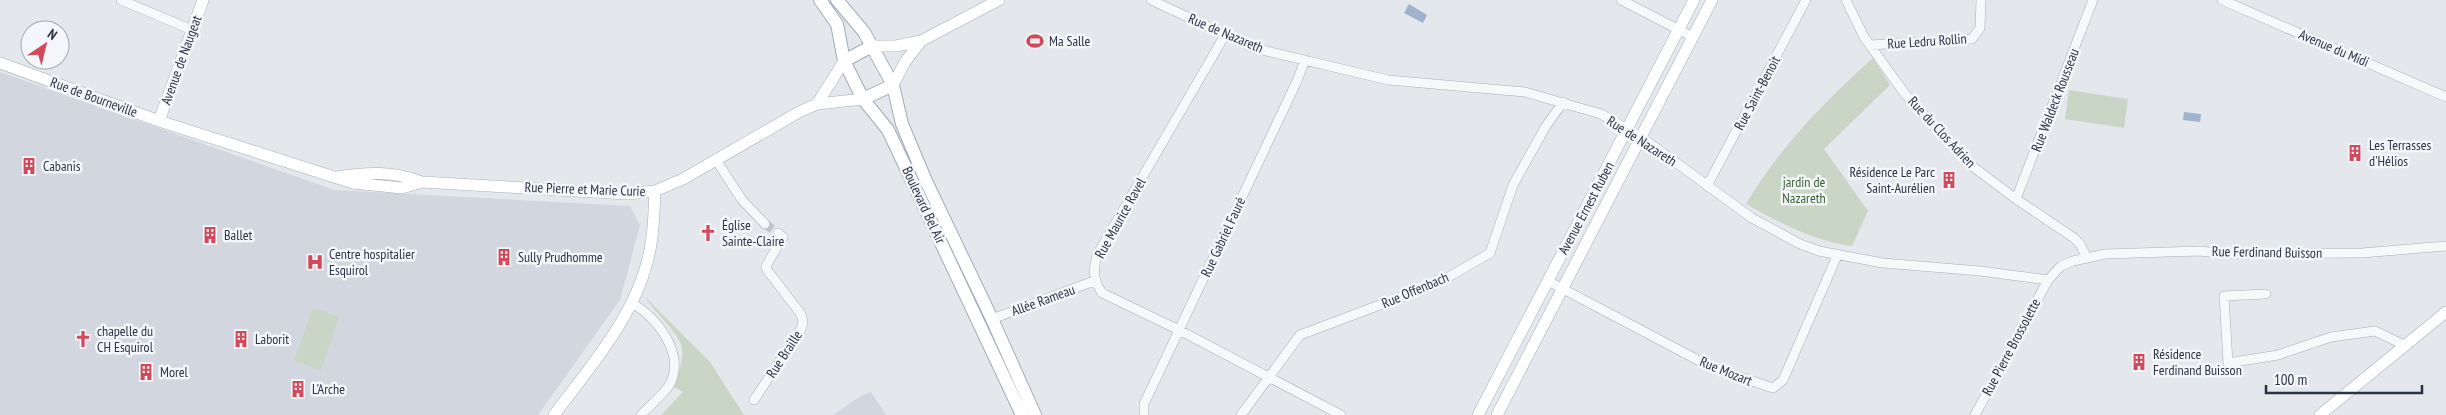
<svg xmlns="http://www.w3.org/2000/svg" width="2446" height="415" font-family="'PT Sans Narrow',sans-serif">
  <rect width="100%" height="100%" fill="#e4e7ec"/>
  <path fill="#d2d6de" d="M0,72L334,190L630,206L640,225L620,300L538,415H0Z
    M871,392L886,415H833L862,395Z"/>
  <path fill="#c9d6c5" d="M1873,58L1890,85L1824,149L1868,211L1852,246C1813,241 1780,223 1746,204C1780,147 1824,102 1873,58Z
    M2069,90L2128,99L2124,128L2065,119Z
    M645,297L710,362L744,415H661L683,392L674,387C677,375 684,361 682,348C680,333 654,312 645,297Z
    M313,308L339,317L321,370L294,361Z"/>
  <path fill="#9fb4cc" d="M1409,4L1427,15L1423,23L1404,13Z
    M2184,112L2201,114L2200,122L2183,120Z"/>
  <g fill="none" stroke-linecap="round" stroke-linejoin="round">
    <path stroke="#bfc3cb" stroke-width="9" stroke-dasharray="9 4.5" stroke-linecap="butt" d="M765,224L778,233"/>
    <g stroke="#a9aeb7" stroke-width="10">
      <path id="street" d="M121,0L192,30
        M1151,0L1254,48L1388,80L1525,92L1601,114L1641,137L1752,218L1800,244L1819,251L1883,263L1980,271L2048,280
        M1621,0L1693,37
        M1846,0L1864,37L1905,94L1968,163L2016,199L2074,238L2080,244L2087,258
        M2222,0L2446,97
        M1225,35L1097,255C1093,270 1093,279 1102,293L1179,330L1341,415
        M1870,45L1972,39L1980,28L1981,0
        M716,160L742,200L765,224
        M1707,186L1806,0
        M2016,199L2093,0
        M1548,281L1711,367L1773,388L1783,380L1837,256
        M2266,294L2224,296L2228,363L2278,355L2331,337L2375,331L2404,345
        M631,303C657,316 688,357 668,387C661,397 649,406 641,415
        M992,319L1094,281
        M754,400L801,329L803,322L801,314L767,270L766,266L783,237L778,233
        M1144,415V404L1297,81L1305,60
        M1241,415L1300,335L1438,283L1490,253L1513,185L1546,126L1563,102
        M1975,415L2048,280L2061,266L2073,261L2105,254L2200,251L2226,254L2362,253L2446,246"/>
    </g>
    <g stroke="#a9aeb7" stroke-width="12">
      <path id="secondary" d="M872,46H896L921,41L999,0
        M0,63L159,121L353,183L402,188L422,182
        M893,85L905,62L921,41
        M817,104L844,61
        M159,121L203,0
        M337,177C366,172 394,171 422,182L628,194L655,191L683,179L799,112L817,104L863,99
        M554,415C592,364 641,310 651,244C654,227 654,209 655,191
        M1478,415L1694,0
        M1497,415L1712,0
        M2320,415L2446,312"/>
    </g>
    <g stroke="#a3abb8" stroke-width="14">
      <path id="primary" d="M820,0L837,24L844,61L863,99L888,130L1022,415
        M837,0L864,32L893,85L902,124L926,181L992,319L1035,415
        M844,61L872,46
        M863,99L893,85"/>
    </g>
    <use href="#street" stroke="#f7f8fa" stroke-width="9"/>
    <use href="#secondary" stroke="#fff" stroke-width="11"/>
    <use href="#primary" stroke="#fff" stroke-width="12"/>
  </g>
  <defs>
    <g id="stadium-bare" transform="scale(1.35)"><path d="M0-5a6.5 5 0 1 0 0 10a6.5 5 0 1 0 0-10ZM-3.5-1.8h7v3.6h-7Z" fill="#d1495b" stroke="#f4f6f9" stroke-width="2.5" paint-order="stroke"/></g>
    <g id="building-bare" transform="scale(1.35)"><path d="M-4-6H4V6H1V3H-1V6H-4ZM-2.5-4.3h1.7v1.8h-1.7ZM.8-4.3h1.7v1.8H.8ZM-2.5-1h1.7V.8h-1.7ZM.8-1h1.7V.8H.8Z" fill="#d1495b" stroke="#f4f6f9" stroke-width="2.5" paint-order="stroke"/></g>
    <g id="church-bare" transform="scale(1.35)"><path d="M-1.2-6h2.4v3.5h3.3v2.4h-3.3V6h-2.4V-.1h-3.3v-2.4h3.3Z" fill="#d1495b" stroke="#f4f6f9" stroke-width="2.5" paint-order="stroke"/></g>
    <g id="hospital-bare" transform="scale(1.35)"><path d="M-5-5h3v3.5h4V-5h3V5h-3V1.5h-4V5h-3Z" fill="#d1495b" stroke="#f4f6f9" stroke-width="2.5" paint-order="stroke"/></g>
  </defs>
  <g fill-rule="evenodd">
    <use href="#stadium-bare" x="1035" y="41"/>
    <use href="#building-bare" x="2355" y="153"/>
    <use href="#building-bare" x="29" y="166"/>
    <use href="#building-bare" x="1949" y="180"/>
    <use href="#church-bare" x="708" y="233"/>
    <use href="#building-bare" x="210" y="235"/>
    <use href="#building-bare" x="504" y="257"/>
    <use href="#hospital-bare" x="315" y="262"/>
    <use href="#church-bare" x="83" y="339"/>
    <use href="#building-bare" x="241" y="339"/>
    <use href="#building-bare" x="2139" y="362"/>
    <use href="#building-bare" x="146" y="372"/>
    <use href="#building-bare" x="298" y="389"/>
  </g>
  <g text-anchor="middle" stroke-width="5" stroke-linejoin="round" paint-order="stroke">
    <g font-size="14" fill="#2b3445" stroke="#f4f6f9">
      <text transform="translate(1226 33) rotate(23)" y="5">Rue de Nazareth</text>
      <text transform="translate(1927 41) rotate(-4)" y="5">Rue Ledru Rollin</text>
      <text transform="translate(2334 48) rotate(23)" y="5">Avenue du Midi</text>
      <text transform="translate(181 60) rotate(-70)" y="5">Avenue de Naugeat</text>
      <text transform="translate(1757 93) rotate(-62)" y="5">Rue Saint-Benoit</text>
      <text transform="translate(94 97) rotate(20)" y="5">Rue de Bourneville</text>
      <text transform="translate(2055 100) rotate(-69)" y="5">Rue Waldeck Rousseau</text>
      <text transform="translate(1942 132) rotate(47)" y="5">Rue du Clos Adrien</text>
      <text transform="translate(1642 141) rotate(33)" y="5">Rue de Nazareth</text>
      <text transform="translate(585 189) rotate(2)" y="5">Rue Pierre et Marie Curie</text>
      <text transform="translate(924 205) rotate(65)" y="5">Boulevard Bel Air</text>
      <text transform="translate(1586 208) rotate(-62)" y="5">Avenue Ernest Ruben</text>
      <text transform="translate(1120 218) rotate(-61)" y="5">Rue Maurice Ravel</text>
      <text transform="translate(1223 237) rotate(-65)" y="5">Rue Gabriel Fauré</text>
      <text transform="translate(2267 252) rotate(1)" y="5">Rue Ferdinand Buisson</text>
      <text transform="translate(1415 290) rotate(-23)" y="5">Rue Offenbach</text>
      <text transform="translate(1043 300) rotate(-20)" y="5">Allée Rameau</text>
      <text transform="translate(2011 347) rotate(-62)" y="5">Rue Pierre Brossolette</text>
      <text transform="translate(784 354) rotate(-57)" y="5">Rue Braille</text>
      <text transform="translate(1726 371) rotate(22)" y="5">Rue Mozart</text>
    </g>
    <g font-size="14" fill="#2b3445" stroke="#f4f6f9" text-anchor="start">
      <text x="1049" y="46">Ma Salle</text>
      <text x="2369" y="150">Les Terrasses<tspan x="2369" dy="16">d'Hélios</tspan></text>
      <text x="43" y="171">Cabanis</text>
      <text x="1935" y="177" text-anchor="end">Résidence Le Parc<tspan x="1935" dy="16">Saint-Aurélien</tspan></text>
      <text x="722" y="230">Église<tspan x="722" dy="16">Sainte-Claire</tspan></text>
      <text x="224" y="240">Ballet</text>
      <text x="329" y="259">Centre hospitalier<tspan x="329" dy="16">Esquirol</tspan></text>
      <text x="518" y="262">Sully Prudhomme</text>
      <text x="97" y="336">chapelle du<tspan x="97" dy="16">CH Esquirol</tspan></text>
      <text x="255" y="344">Laborit</text>
      <text x="2153" y="359">Résidence<tspan x="2153" dy="16">Ferdinand Buisson</tspan></text>
      <text x="160" y="377">Morel</text>
      <text x="312" y="394">L'Arche</text>
    </g>
    <g font-size="14" fill="#3f6138" stroke="#f4f6f9">
      <text x="1804" y="187">jardin de<tspan x="1804" dy="16">Nazareth</tspan></text>
    </g>
  </g>
  <g transform="translate(45 45) rotate(35)"><circle r="24" fill="#f4f6f9" stroke="#a4a8b1"/>
  <path d="M0-4L9 19L0 12L-9 19Z" fill="#d1495b"/>
  <text y="-8" font-size="14" font-weight="bold" text-anchor="middle" fill="#2b3445">N</text>
  </g>
  <path d="M2266 385v8h156v-8" fill="none" stroke="#2b3445" stroke-width="2.5"/>
  <text x="2274" y="385" font-size="15" fill="#2b3445" stroke="#f4f6f9" stroke-width="4" paint-order="stroke">100 m</text>
</svg>
